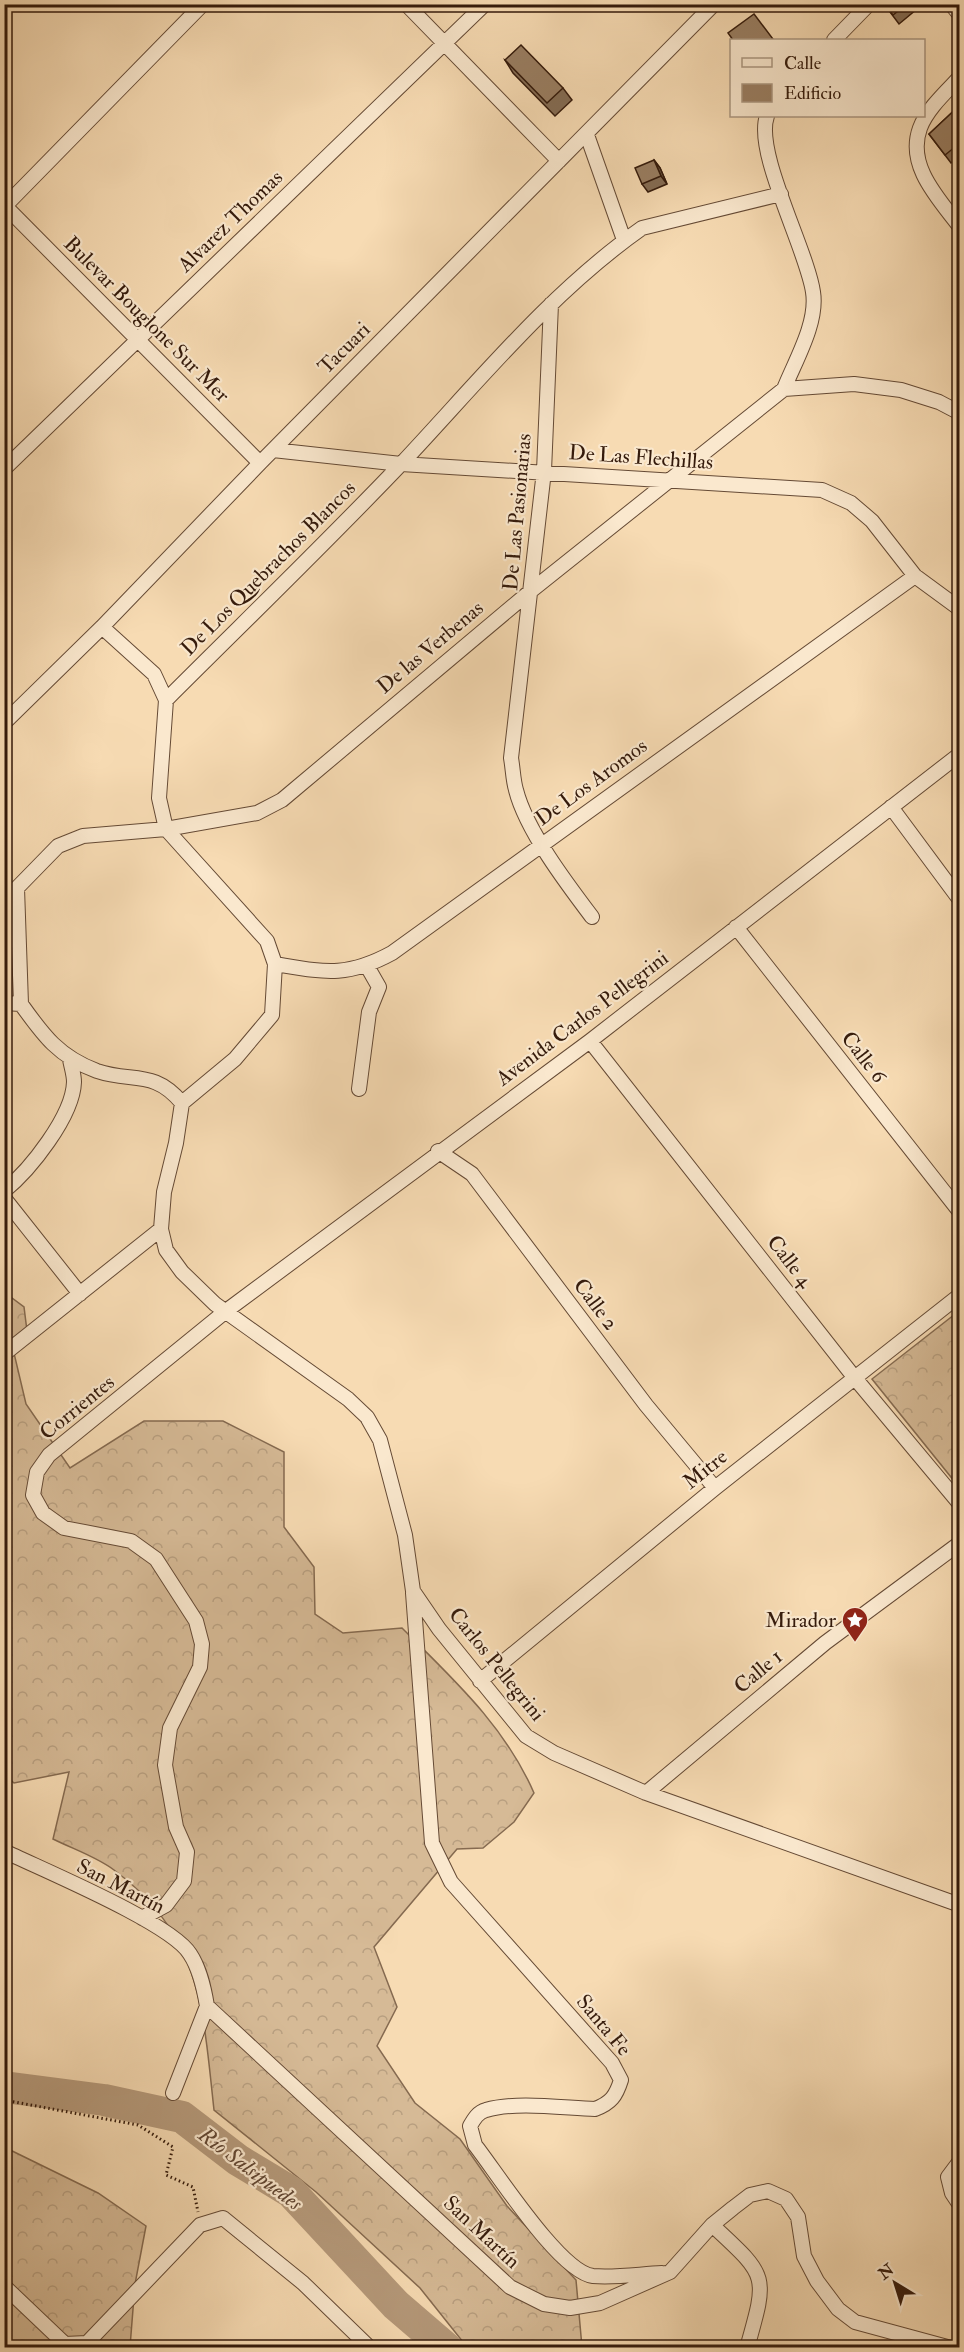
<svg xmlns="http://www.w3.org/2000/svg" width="964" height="2352" font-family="'IM FELL Double Pica',serif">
  <defs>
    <pattern id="forest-crowns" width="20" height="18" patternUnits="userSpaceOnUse" patternTransform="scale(1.5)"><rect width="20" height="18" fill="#d6ba96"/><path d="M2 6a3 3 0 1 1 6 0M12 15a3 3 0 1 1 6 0" fill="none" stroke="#b89f80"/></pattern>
  </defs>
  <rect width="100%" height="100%" fill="#f7dbb3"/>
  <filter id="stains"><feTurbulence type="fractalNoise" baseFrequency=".00333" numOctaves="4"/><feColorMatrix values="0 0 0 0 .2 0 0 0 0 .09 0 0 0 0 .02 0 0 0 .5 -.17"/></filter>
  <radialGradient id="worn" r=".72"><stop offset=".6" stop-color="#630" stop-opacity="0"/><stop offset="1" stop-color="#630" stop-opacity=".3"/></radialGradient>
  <path fill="url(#forest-crowns)" stroke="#856a50" stroke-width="1.5" d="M4,1292L24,1307L27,1331L13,1349L26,1404L70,1468L144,1421H223L284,1452V1527L314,1567L315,1614L343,1633L402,1628C453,1679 505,1726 534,1793L514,1822L483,1848L457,1849L374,1947L397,2007L377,2046L415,2103L460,2139L507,2206L576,2280L582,2347H467L420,2288L316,2192L214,2110C203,2011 202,1935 114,1870C97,1857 73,1849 53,1839L69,1772L14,1783L5,1775Z
    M959,1311V1487L872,1379Z
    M4,2147L98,2193L146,2226L135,2284L130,2347H5Z"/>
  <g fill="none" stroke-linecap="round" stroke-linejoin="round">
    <path stroke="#b5997a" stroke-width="32" d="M4,2087L104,2100L182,2117L238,2160L291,2192L396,2305L446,2348"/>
    <g stroke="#654a35" stroke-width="16">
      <path id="minor" d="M406,4L559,161
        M951,4L960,15
        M834,40L869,4
        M960,77C946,92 927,109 920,128C906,166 939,199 960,227
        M767,116C754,152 807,250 813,292C818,323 795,361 784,389
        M587,135L624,240
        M4,205L260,463
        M4,207L203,4
        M551,304L544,471L511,758C513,769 513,780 516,790C526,830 567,884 592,917
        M273,450L401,464L822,490L851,503L872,521L915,576L960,609
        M4,469L485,4
        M102,627L154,674L166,700
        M4,723L102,627L260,463L714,4
        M891,807L960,900
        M736,927L960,1212
        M275,964C324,972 346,978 392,953L915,576
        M4,1003L21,1004C43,1035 59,1057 97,1071C132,1083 154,1069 182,1103
        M21,1004L17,888L58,846L83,836L166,829L257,813L282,800L532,590L784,389L854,384L901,390L939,402L960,413
        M590,1041L854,1377L960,1504
        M359,1089L369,1012L379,987L367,966
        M182,1103L235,1059L272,1015L275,964L267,941L166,829L159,798L166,700C245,621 326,543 403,462C479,381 551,292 642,228L781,194
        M182,1103L176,1143L164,1192L161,1229L166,1250L182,1272L215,1304L348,1399L367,1417L380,1440L405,1535L413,1591L439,1629L526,1736L554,1753L646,1793L960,1905
        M438,1151L472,1174L646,1405L715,1488
        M4,1191C30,1170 73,1116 74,1082C74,1074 71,1066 70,1059
        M4,1198L80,1294
        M4,1354L161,1229
        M413,1593L432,1843L451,1882L612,2063L621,2080C616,2096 611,2103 595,2109C564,2108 516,2101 486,2110C478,2112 474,2119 470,2126L475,2145C497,2173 560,2272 593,2276C615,2278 640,2274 662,2273
        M480,1681L715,1488L960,1295
        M646,1793L825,1643L960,1543
        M4,1851C43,1870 171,1923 190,1954C200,1969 204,1988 207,2006L510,2287L544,2304L570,2308L600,2303L670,2272L712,2225L733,2208L750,2195L768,2191L786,2199L798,2217L804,2256L817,2281L838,2309L855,2322L951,2348
        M142,1918L166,1905L184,1881L187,1852L176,1827L165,1765L170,1728L200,1667L202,1644L196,1621L156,1559L131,1541L64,1528L43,1513L33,1495L37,1472L49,1455L226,1311L590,1041L960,754
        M173,2093L207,2006
        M960,2161L948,2177L952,2193L960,2205
        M712,2225C768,2277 768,2274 747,2348
        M4,2286L65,2344L87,2343L200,2225L223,2218L303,2283L370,2348"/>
    </g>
    <path stroke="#341a0b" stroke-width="3" stroke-dasharray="1.5 3" stroke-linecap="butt" d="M4,2100L138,2125L173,2147L166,2175L193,2187L198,2212"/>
    <use href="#minor" stroke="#fae8ce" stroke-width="14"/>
  </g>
  <path fill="#846c54" stroke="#341a0b" stroke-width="1.5" d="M884,4H923L899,24Z
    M505,60L563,88L572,100L555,116L513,73Z
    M960,105V156L951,163L929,134Z
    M654,160L660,168L667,184L648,192L642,184Z"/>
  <path fill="#6b5845" stroke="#341a0b" stroke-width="1.5" d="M654,160L660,168L667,184L661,176Z"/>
  <path fill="#997e62" stroke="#341a0b" stroke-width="1.5" d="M884,4H907L893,15Z
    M754,14L773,39L770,40H733L728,33Z
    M521,45L563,88L547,103L505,60Z
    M960,105V143L945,155L929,134Z
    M654,160L661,176L642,184L635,168Z"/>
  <defs>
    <g id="sight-pin" transform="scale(1.35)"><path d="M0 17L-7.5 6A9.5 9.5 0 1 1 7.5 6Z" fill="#8f2418" stroke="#fae8ce"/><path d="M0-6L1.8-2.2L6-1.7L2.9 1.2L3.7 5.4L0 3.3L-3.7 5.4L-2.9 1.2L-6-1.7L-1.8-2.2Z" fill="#fff"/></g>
  </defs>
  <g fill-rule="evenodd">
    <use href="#sight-pin" x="855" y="1620"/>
  </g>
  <g text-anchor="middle" stroke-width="4.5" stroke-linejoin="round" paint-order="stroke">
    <g font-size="21" fill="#341a0b" stroke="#fae8ce">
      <text transform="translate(230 221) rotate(-44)" y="7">Alvarez Thomas</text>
      <text transform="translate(147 319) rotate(45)" y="7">Bulevar Bouglone Sur Mer</text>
      <text transform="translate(344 348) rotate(-45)" y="7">Tacuari</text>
      <text transform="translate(641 457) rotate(4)" y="7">De Las Flechillas</text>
      <text transform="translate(517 512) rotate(-85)" y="7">De Las Pasionarias</text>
      <text transform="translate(268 568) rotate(-45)" y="7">De Los Quebrachos Blancos</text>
      <text transform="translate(430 647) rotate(-40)" y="7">De las Verbenas</text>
      <text transform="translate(591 782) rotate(-36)" y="7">De Los Aromos</text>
      <text transform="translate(582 1018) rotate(-37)" y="7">Avenida Carlos Pellegrini</text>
      <text transform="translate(864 1057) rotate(52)" y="7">Calle 6</text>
      <text transform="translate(790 1261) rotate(52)" y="7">Calle 4</text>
      <text transform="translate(596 1304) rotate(53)" y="7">Calle 2</text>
      <text transform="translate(77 1407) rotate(-39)" y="7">Corrientes</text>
      <text transform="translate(705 1469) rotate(-39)" y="7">Mitre</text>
      <text transform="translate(497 1664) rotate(51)" y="7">Carlos Pellegrini</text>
      <text transform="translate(758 1671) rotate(-40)" y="7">Calle 1</text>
      <text transform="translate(121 1886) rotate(27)" y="7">San Martín</text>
      <text transform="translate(604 2025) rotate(50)" y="7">Santa Fe</text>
      <text transform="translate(482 2232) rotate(43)" y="7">San Martín</text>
    </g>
    <g font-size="21" fill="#341a0b" stroke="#fae8ce" text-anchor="end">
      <text x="836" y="1627">Mirador</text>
    </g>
    <g font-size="22" font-style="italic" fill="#614632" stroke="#fae8ce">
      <text transform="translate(251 2168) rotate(37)" y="8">Río Salsipuedes</text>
    </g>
  </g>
  <rect width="964" height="2352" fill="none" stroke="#f7dbb3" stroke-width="24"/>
  <rect x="6" y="6" width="952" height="2340" fill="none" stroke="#341a0b" stroke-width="3"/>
  <rect x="12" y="12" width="940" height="2328" fill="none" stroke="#341a0b" stroke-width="1.5"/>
  <rect x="730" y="39" width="195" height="78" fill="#fae8ce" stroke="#ab9680" stroke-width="1.5"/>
  <rect x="742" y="58" width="30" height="9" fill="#fae8ce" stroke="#ab9680" stroke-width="1.5"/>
  <text x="784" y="69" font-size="18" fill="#341a0b">Calle</text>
  <rect x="742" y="84" width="30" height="18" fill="#997e62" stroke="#ab9680" stroke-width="1.5"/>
  <text x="784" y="99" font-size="18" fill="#341a0b">Edificio</text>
  <g transform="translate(895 2283) rotate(322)" stroke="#fae8ce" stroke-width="4.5" paint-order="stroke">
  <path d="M0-4.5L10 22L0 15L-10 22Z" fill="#341a0b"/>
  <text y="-9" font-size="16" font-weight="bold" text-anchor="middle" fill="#341a0b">N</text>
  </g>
  <rect width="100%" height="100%" filter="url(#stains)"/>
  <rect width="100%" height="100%" fill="url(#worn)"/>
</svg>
